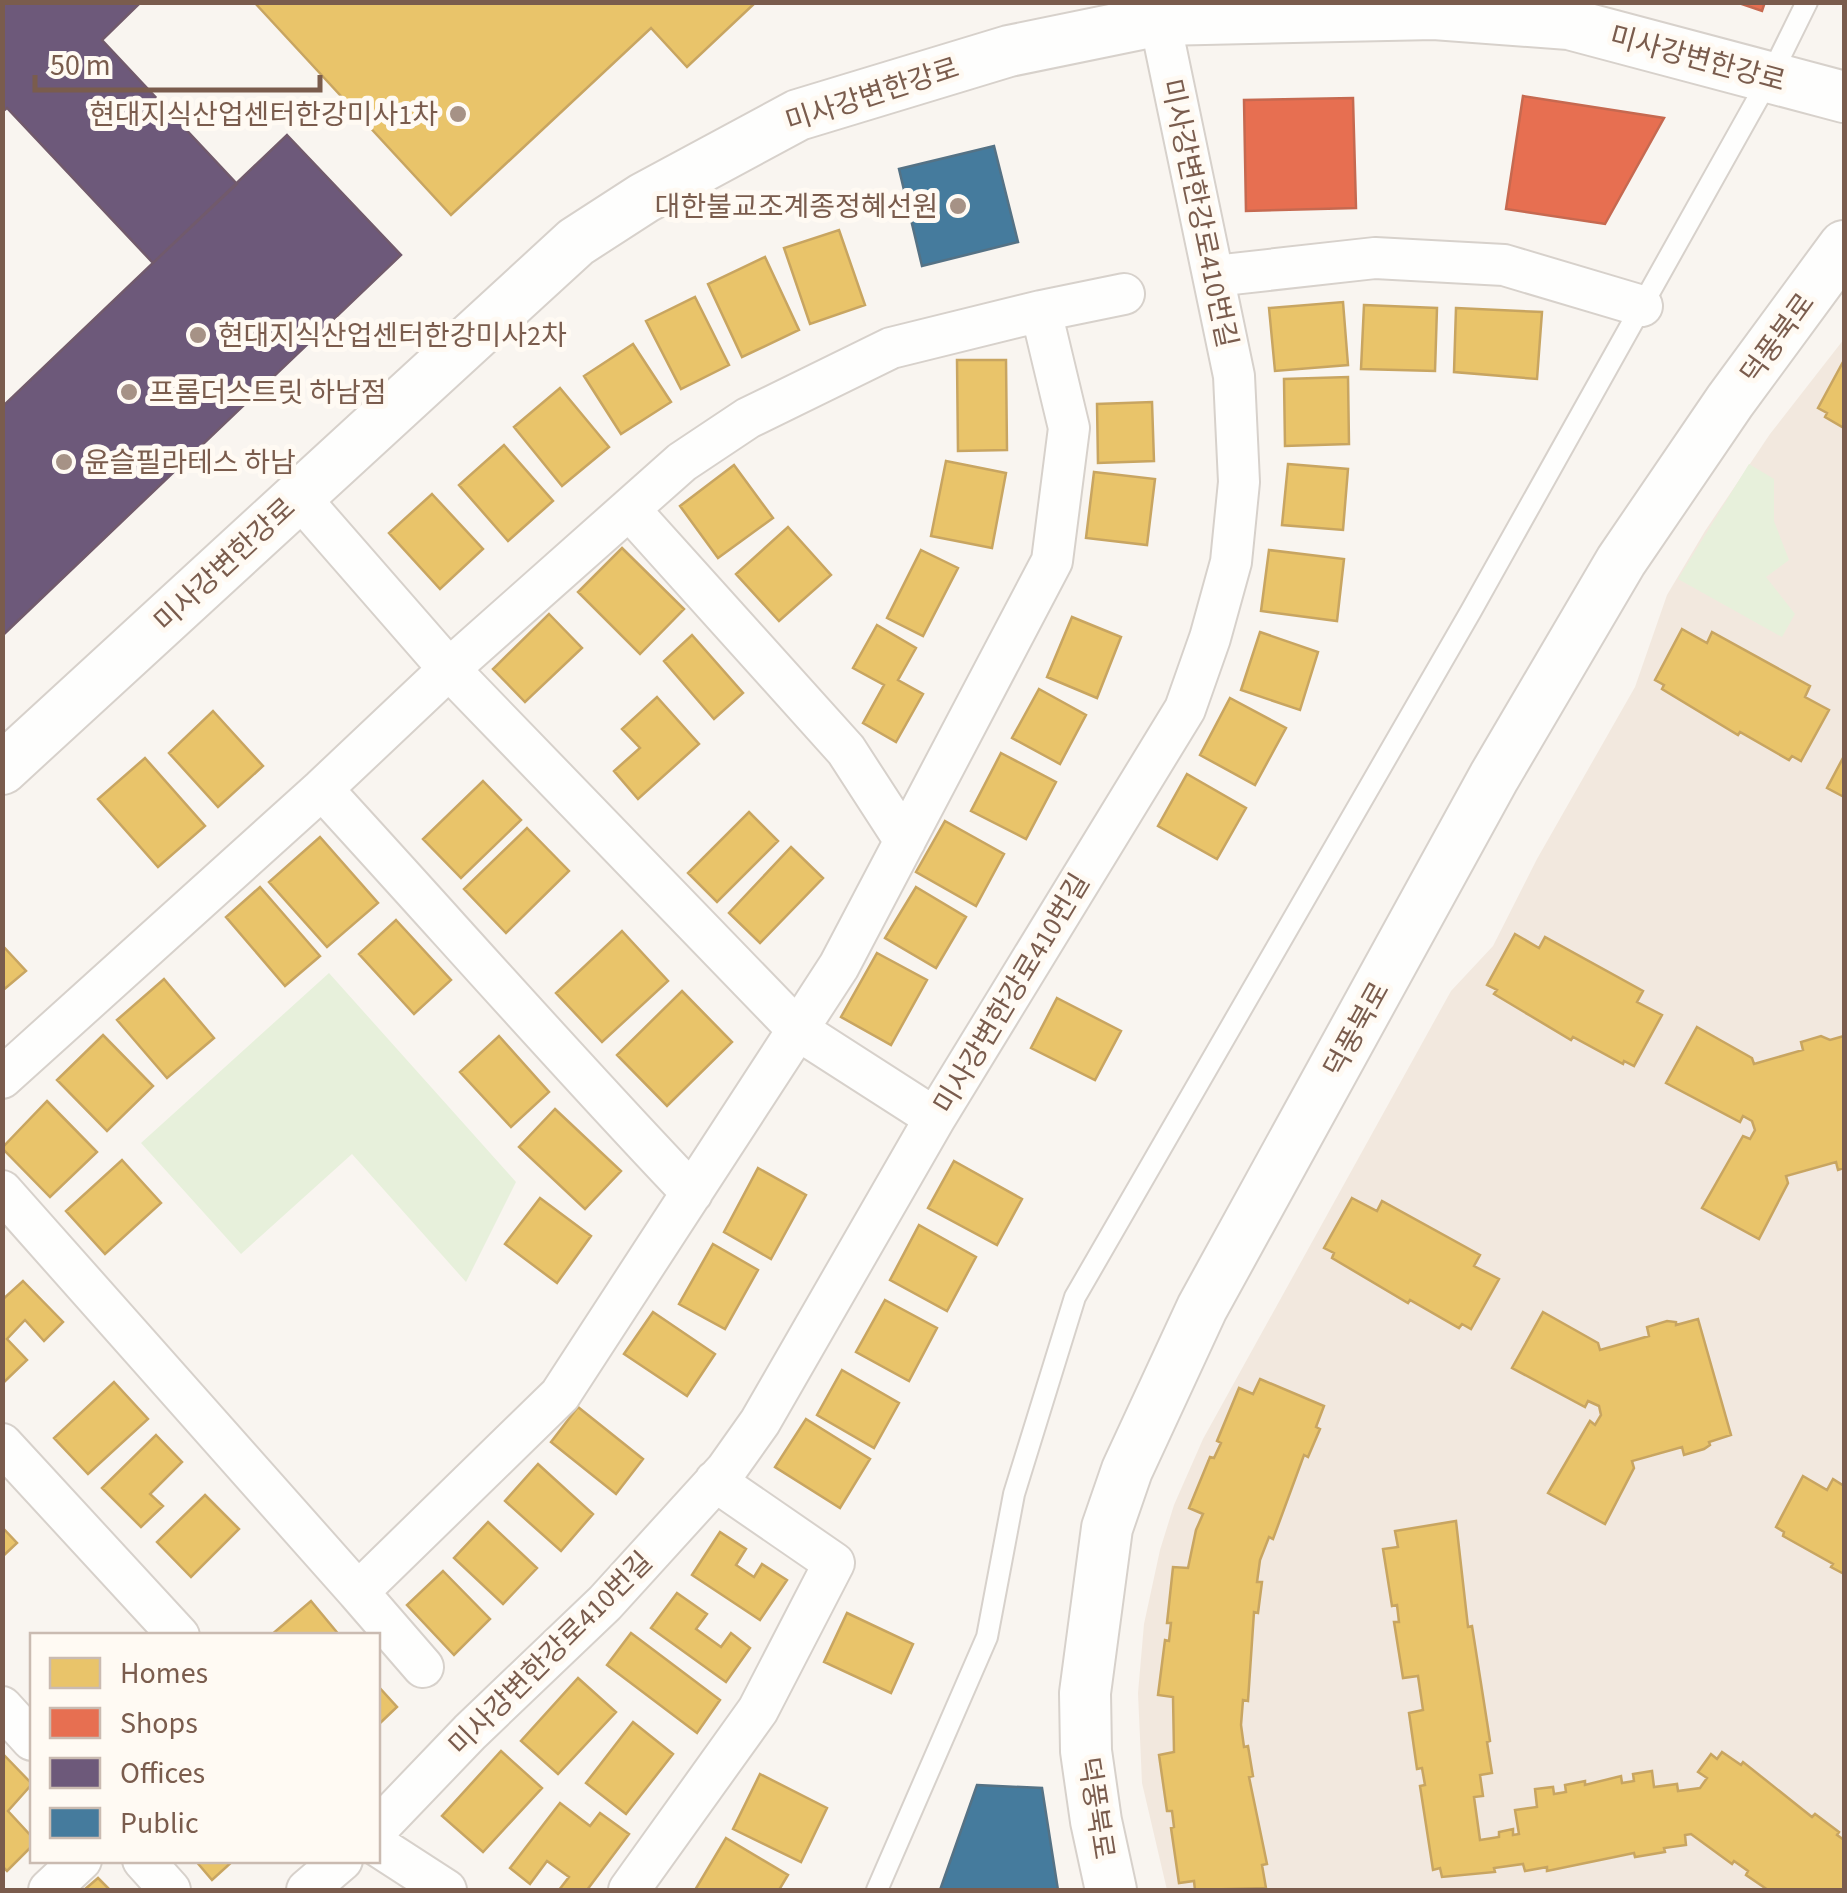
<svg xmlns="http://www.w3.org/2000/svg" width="1847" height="1893" font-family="'Source Sans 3','Noto Sans KR',sans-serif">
  <rect width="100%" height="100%" fill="#f9f5f0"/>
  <path fill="#f2e8de" d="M1844,339V1890H1167L1142,1783L1138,1693L1144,1624L1160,1550L1174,1505L1203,1439L1451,991L1493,946L1537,859L1635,687L1667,595L1705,531L1770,434Z"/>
  <path fill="#e7f0db" d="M1749,464L1774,479V521L1789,560L1766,577L1795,614L1782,637L1678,579Z
    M329,973L516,1182L466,1282L352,1154L241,1254L141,1143Z"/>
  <path fill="#e9c46a" stroke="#c8a561" stroke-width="2.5" d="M254,2H756L687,67L651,28L451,215Z
    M839,230L865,305L810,324L784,248Z
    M765,257L799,330L742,357L708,284Z
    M695,297L729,365L681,389L646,321Z
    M1343,302L1348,365L1275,371L1269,308Z
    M1364,305L1437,308L1435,371L1361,369Z
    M1456,308L1542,312L1537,379L1454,372Z
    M633,344L671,402L621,434L584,376Z
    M957,360H1006L1007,450L958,451Z
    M1844,360V428L1825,417L1827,413L1818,408Z
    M1348,377L1349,444L1285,446L1284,379Z
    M560,388L609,447L562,486L514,427Z
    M1152,402L1154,461L1098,463L1097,404Z
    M504,445L553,501L508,541L459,485Z
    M946,461L1006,473L992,548L931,536Z
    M1288,464L1348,469L1343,530L1282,525Z
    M734,465L773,518L718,558L680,506Z
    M1094,472L1155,479L1147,545L1086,538Z
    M432,494L483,549L440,589L389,533Z
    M788,527L831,575L779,621L736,574Z
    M622,548L684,609L640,654L578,592Z
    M921,550L958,568L923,636L887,618Z
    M1269,550L1344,559L1337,621L1261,611Z
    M549,614L582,648L525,702L493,669Z
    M1072,617L1121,637L1097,698L1047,677Z
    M877,625L916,648L898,680L923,694L896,742L863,723L884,685L853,668Z
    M1682,629L1707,643L1712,632L1810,686L1805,697L1829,710L1801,761L1792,756L1789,760L1740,732L1738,735L1662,689L1664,685L1655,680Z
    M1260,632L1318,652L1300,710L1241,690Z
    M692,635L743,693L714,719L664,661Z
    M1039,689L1086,715L1060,764L1012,738Z
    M657,697L699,744L638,799L614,771L640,748L622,729Z
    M1230,698L1286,728L1255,785L1200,755Z
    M213,711L263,766L218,807L169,753Z
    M1001,753L1056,782L1026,839L971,811Z
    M1844,756V797L1827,788Z
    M145,758L205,826L158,867L98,799Z
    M1187,774L1246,808L1217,859L1158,826Z
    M483,781L521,820L461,878L423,839Z
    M749,812L778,841L717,902L688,873Z
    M945,821L1004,854L976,906L916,872Z
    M527,828L569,871L506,933L464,889Z
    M320,837L378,903L327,947L269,882Z
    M791,847L823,878L760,943L729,913Z
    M260,887L320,956L285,986L226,917Z
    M916,887L966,917L936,968L885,938Z
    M396,920L451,980L414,1014L359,954Z
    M622,931L668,981L602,1042L556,993Z
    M1515,934L1539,948L1545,937L1643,991L1637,1002L1662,1015L1634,1066L1624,1061L1623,1064L1573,1037L1571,1040L1494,994L1497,990L1487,985Z
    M2,945L26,971L2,991Z
    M877,953L927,980L891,1045L841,1017Z
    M164,979L214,1038L167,1078L117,1020Z
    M682,991L732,1042L667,1106L617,1055Z
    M1057,998L1121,1031L1095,1080L1031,1048Z
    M1697,1027L1752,1058L1754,1064L1803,1050L1801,1042L1821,1036L1830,1040L1844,1036V1168L1838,1170L1836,1162L1786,1176L1788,1183L1759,1239L1702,1208L1743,1136L1750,1139L1755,1130L1752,1121L1743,1116L1740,1122L1666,1083Z
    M103,1035L153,1086L107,1131L57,1080Z
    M499,1036L549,1092L511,1127L460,1072Z
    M47,1101L97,1152L50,1197L2,1148Z
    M555,1109L621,1171L585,1209L519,1147Z
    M122,1160L161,1203L105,1254L66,1211Z
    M954,1161L1022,1199L997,1245L928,1208Z
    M758,1168L806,1195L771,1259L724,1232Z
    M540,1198L591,1236L557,1283L505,1244Z
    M1352,1198L1377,1211L1382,1201L1480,1255L1474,1266L1499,1279L1471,1329L1462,1324L1459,1328L1410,1300L1408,1303L1332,1258L1334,1253L1324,1248Z
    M919,1225L976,1257L947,1311L890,1280Z
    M713,1244L758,1270L725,1329L679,1304Z
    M23,1281L63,1322L44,1341L25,1320L7,1339L27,1360L2,1384V1300Z
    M885,1300L937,1328L909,1381L856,1352Z
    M653,1312L715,1354L687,1396L624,1354Z
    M1543,1312L1598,1343L1600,1350L1649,1336L1647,1327L1667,1321L1676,1322V1325L1698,1319L1731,1435L1709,1442L1710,1445L1704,1449L1684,1455L1682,1447L1632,1461L1634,1468L1605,1524L1548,1493L1590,1421L1595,1425L1601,1415L1599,1406L1588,1401L1585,1407L1512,1368Z
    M842,1370L899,1403L874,1448L817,1415Z
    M1260,1379L1324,1406L1316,1427L1320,1429L1308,1457L1304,1455L1273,1539L1269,1537L1260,1560L1257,1582H1262L1258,1613L1254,1612L1248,1701L1243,1700L1241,1725L1244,1747L1248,1746L1253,1776L1249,1777L1267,1864L1262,1865L1266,1888L1195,1890L1194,1881L1179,1883L1171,1828L1174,1827L1172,1811H1167L1159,1755L1174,1752L1173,1697L1158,1695L1165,1640L1169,1641L1171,1623H1167L1173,1567L1188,1568L1196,1530L1203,1514L1189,1508L1210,1457L1214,1458L1221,1443L1217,1441L1239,1388L1253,1394Z
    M114,1382L148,1419L88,1474L54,1438Z
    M578,1407L643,1459L616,1494L551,1442Z
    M806,1419L870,1459L840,1508L775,1467Z
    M156,1435L182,1462L150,1494L163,1506L141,1527L102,1488Z
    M538,1464L593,1514L561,1551L505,1501Z
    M1803,1476L1827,1490L1833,1479L1844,1486V1574L1831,1567L1833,1564L1783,1536L1784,1532L1776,1527Z
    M205,1495L239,1529L191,1577L157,1542Z
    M1456,1521L1468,1627L1472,1626L1490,1741L1487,1742L1492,1773L1480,1775L1483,1796L1474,1797L1480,1840L1499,1837V1832L1513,1829V1835L1519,1834L1515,1810L1537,1807L1535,1789L1553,1787L1554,1794L1566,1792L1565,1785L1585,1781V1785L1621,1776L1622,1783L1634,1781L1633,1774L1652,1771L1654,1787L1677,1784L1678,1791L1700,1788L1707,1778L1698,1772L1711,1754L1717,1759L1722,1752L1741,1765L1743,1762L1812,1817L1815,1814L1839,1832L1837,1835L1844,1840V1890H1768L1746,1875L1748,1871L1734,1861L1732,1864L1691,1834L1685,1835L1686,1845L1664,1848L1665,1852L1635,1857L1634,1853L1547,1871V1867L1525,1871L1523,1864L1494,1868L1495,1872L1442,1877L1440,1868L1433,1870L1420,1786L1425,1785L1422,1768L1417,1769L1409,1713L1423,1710L1418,1676L1403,1678L1394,1622H1399L1397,1605L1392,1606L1383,1549L1398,1547L1395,1531Z
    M488,1522L537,1568L503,1604L454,1558Z
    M2,1527L17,1543L2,1557Z
    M720,1532L746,1549L736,1565L754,1577L762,1564L787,1580L760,1620L692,1575Z
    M443,1571L490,1619L454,1655L407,1605Z
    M677,1593L707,1614L696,1629L721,1647L731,1633L750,1648L726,1682L651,1628Z
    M311,1601L340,1636H270Z
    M847,1613L913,1644L891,1693L824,1662Z
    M631,1633L720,1700L697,1733L607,1665Z
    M578,1678L616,1712L558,1774L521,1741Z
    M378,1686L397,1707L378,1725Z
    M633,1722L673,1754L626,1814L586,1783Z
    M501,1751L542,1788L483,1852L442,1816Z
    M4,1755L32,1784L8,1811L32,1837V1846L7,1871L2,1866Z
    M760,1774L827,1808L801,1862L733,1829Z
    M560,1803L590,1826L600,1813L629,1834L587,1890H559L569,1877L547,1861L530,1884L510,1868Z
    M726,1838L788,1875L779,1890H695Z
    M195,1860H234L212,1880Z
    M98,1878L110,1890H84Z"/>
  <path fill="#e76f51" stroke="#c66950" stroke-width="2.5" d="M1736,2H1765L1762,11Z
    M1523,96L1664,118L1605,224L1506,209Z
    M1353,98L1356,208L1246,211L1244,100Z"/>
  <path fill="#6d597a" stroke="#715a6c" stroke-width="2.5" d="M2,2H141L102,40L237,184L153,263L7,108L2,112Z
    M287,135L401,255L2,636V407Z"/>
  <path fill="#457b9d" stroke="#557285" stroke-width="2.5" d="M994,146L1018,242L922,266L899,169Z
    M977,1785L1042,1788L1058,1890H940Z"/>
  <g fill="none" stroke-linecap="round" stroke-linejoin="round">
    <g stroke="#d7d1cb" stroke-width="24">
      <path id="service" d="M877,1890L987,1637L1014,1494L1075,1297L1471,611L1770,77L1807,2"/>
    </g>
    <g stroke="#d7d1cb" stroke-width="44">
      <path id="minor" d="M1214,276L1375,258L1504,265L1642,306
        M1041,311L1124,294
        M298,496L449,669L798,1030L935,1118
        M629,509L846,750L905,841
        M322,789C445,923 566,1061 692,1193
        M2,1078L322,789L449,669L682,462L748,418L891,348L1041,311L1069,428L1052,561L839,966L560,1395L358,1592L2,1191
        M2,1444L179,1636
        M358,1592L423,1667
        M2,1707L32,1740
        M378,1828L470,1732L605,1603L726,1470L760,1422L935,1118L1185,709L1210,638L1231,562L1239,482L1234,376L1156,2
        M378,1846L446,1890
        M143,1860L170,1890
        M49,1890L81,1860
        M307,1890L342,1860
        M629,1890L758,1710L834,1563L715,1481"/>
    </g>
    <g stroke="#d7d1cb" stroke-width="54">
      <path id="tertiary" d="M2,769L576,242L644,198L798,115L1009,51L1160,20L1434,14L1569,24L1844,97
        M1111,1890L1096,1821L1086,1751L1085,1693L1107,1528L1127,1470L1202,1308L1494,777L1621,561L1730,401L1844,246"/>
    </g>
    <use href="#service" stroke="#fefefd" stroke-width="20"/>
    <use href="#minor" stroke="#fefefd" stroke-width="40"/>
    <use href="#tertiary" stroke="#fefefd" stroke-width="50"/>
  </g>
  <g fill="#a69286" stroke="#fffaf3" stroke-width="4">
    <circle cx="458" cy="114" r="10"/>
    <circle cx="958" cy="206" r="10"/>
    <circle cx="198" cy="335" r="10"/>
    <circle cx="129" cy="392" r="10"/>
    <circle cx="64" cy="462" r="10"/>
  </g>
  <g text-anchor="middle" stroke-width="10" stroke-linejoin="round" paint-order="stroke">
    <g font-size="28" fill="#7a5c4d" stroke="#fffaf3">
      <text transform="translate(1698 58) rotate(15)" y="10">미사강변한강로</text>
      <text transform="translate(872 94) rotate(-18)" y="10">미사강변한강로</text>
      <text transform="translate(1200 213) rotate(78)" y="10">미사강변한강로410번길</text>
      <text transform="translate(1777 338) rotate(-54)" y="10">덕풍북로</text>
      <text transform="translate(224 564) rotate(-43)" y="10">미사강변한강로</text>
      <text transform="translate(1011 993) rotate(-59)" y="10">미사강변한강로410번길</text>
      <text transform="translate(1356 1029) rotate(-61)" y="10">덕풍북로</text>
      <text transform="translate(550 1653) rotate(-45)" y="10">미사강변한강로410번길</text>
      <text transform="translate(1097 1808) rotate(81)" y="10">덕풍북로</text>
    </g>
    <g font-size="28" fill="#7a5c4d" stroke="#fffaf3" text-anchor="start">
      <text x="438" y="124" text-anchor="end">현대지식산업센터한강미사1차</text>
      <text x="938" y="216" text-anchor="end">대한불교조계종정혜선원</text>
      <text x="218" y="345">현대지식산업센터한강미사2차</text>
      <text x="149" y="402">프롬더스트릿 하남점</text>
      <text x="84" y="472">윤슬필라테스 하남</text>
    </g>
  </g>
  <rect width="1847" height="1893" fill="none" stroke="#7a5c4d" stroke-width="10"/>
  <rect x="30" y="1633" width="350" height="230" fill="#fffaf3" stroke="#cabbb1" stroke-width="2.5"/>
  <rect x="50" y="1658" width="50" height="30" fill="#e9c46a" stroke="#cabbb1" stroke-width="2.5"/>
  <text x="120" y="1683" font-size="30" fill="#7a5c4d">Homes</text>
  <rect x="50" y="1708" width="50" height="30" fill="#e76f51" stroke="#cabbb1" stroke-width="2.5"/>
  <text x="120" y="1733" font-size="30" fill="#7a5c4d">Shops</text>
  <rect x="50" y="1758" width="50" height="30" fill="#6d597a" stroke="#cabbb1" stroke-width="2.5"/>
  <text x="120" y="1783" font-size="30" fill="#7a5c4d">Offices</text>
  <rect x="50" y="1808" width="50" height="30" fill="#457b9d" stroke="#cabbb1" stroke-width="2.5"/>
  <text x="120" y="1833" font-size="30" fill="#7a5c4d">Public</text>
  <path d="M35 75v15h285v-15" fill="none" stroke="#7a5c4d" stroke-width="5"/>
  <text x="50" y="75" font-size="30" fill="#7a5c4d" stroke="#fffaf3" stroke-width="8" paint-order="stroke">50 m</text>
</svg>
